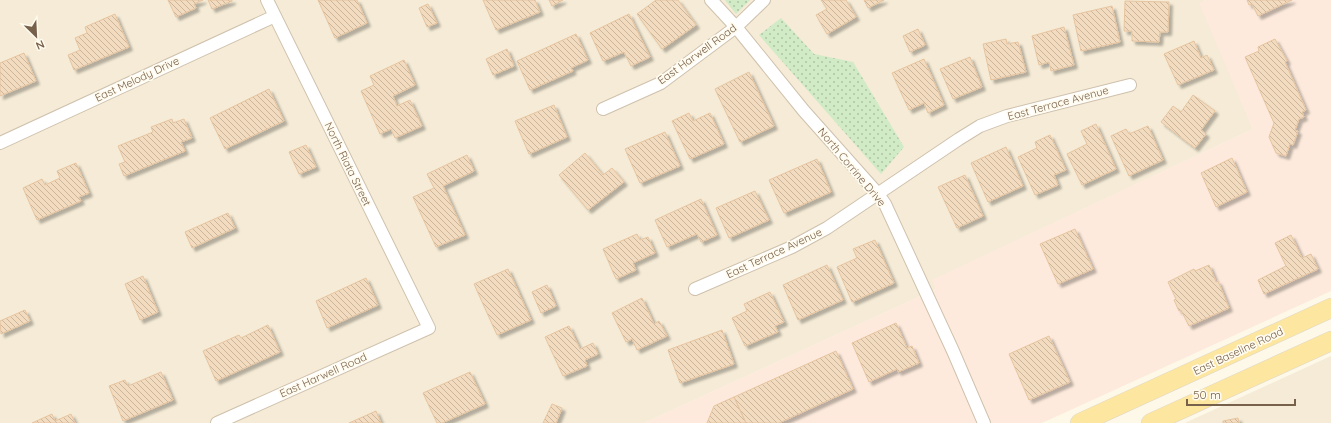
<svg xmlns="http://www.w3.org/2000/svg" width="1331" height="423" font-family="Quicksand,sans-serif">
  <defs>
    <pattern id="grass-dots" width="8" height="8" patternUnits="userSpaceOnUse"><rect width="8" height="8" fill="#d0ebc6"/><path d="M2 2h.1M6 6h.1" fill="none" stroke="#aec2a3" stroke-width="1.8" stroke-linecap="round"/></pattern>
    <pattern id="building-back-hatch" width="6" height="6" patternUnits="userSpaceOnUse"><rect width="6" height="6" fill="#f3dbbf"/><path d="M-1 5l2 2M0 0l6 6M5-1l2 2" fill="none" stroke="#cab59d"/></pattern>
    <filter id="shadow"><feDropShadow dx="3.5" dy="3.5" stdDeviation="1" flood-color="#0004"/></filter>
  </defs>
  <rect width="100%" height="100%" fill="#fdf8e8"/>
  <path fill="#f5ebd6" d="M0,0H1206L1200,3L1253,129L933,280L936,289L644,423H0Z
    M1331,356V423H1185Z"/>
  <path fill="#fdeadc" d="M1206,0H1331V291L1042,423H644L936,289L932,280L1253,129L1199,3Z"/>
  <path fill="url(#grass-dots)" d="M725,0H750L736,14Z
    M781,18L814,54L853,62L904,147L881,174L759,35Z"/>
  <path fill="url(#building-back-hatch)" stroke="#e6c49f" filter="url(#shadow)" d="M168,0H203L194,4L196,8L176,17Z
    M208,0H232V1L212,9Z
    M318,0H357L367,23L335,38Z
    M483,0H535L540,12L496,30Z
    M549,0H563L552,6Z
    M656,0H678L696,25L662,49L637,14Z
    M821,0H846L856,17L827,34L816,15L827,9Z
    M864,0H884L868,8Z
    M1247,0H1292L1258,16L1252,4L1249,5Z
    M1125,1L1169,2L1168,32H1160L1159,42L1132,41V31H1124Z
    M428,4L437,23L427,27L419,8Z
    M1112,6L1120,42L1081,51L1073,15Z
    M115,14L129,47L74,70L68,55L80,50L75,38L87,33L85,27Z
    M629,14L650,57L631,66L624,52L603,61L590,33Z
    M1064,27L1074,65L1051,71L1049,62L1039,65L1032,36Z
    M918,29L925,45L910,52L903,36Z
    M576,34L588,60L571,68L573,71L530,90L517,61Z
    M1006,39L1007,44L1018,42L1026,72L991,80L983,44Z
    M1275,39L1287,61L1285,62L1306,110L1302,112L1304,117L1299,119L1295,130L1298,131L1293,145L1290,144L1286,156L1276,153L1269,137L1274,123L1245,57L1259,51L1258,47Z
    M1194,41L1201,58L1207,55L1214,70L1178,85L1164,54Z
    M507,49L514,66L493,75L486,59Z
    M24,53L36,81L0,96V63Z
    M970,57L982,87L953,99L940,69Z
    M924,59L944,105L928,113L924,103L909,110L892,73Z
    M404,60L415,85L393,96L397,106L410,100L422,126L395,138L391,129L380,134L361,91L374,85L370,76Z
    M749,72L774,126L740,142L715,89Z
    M269,89L284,121L225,149L210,118Z
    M1193,95L1215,111L1201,130L1206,134L1195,148L1161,122L1173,106L1181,112Z
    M554,105L567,137L529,154L515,121Z
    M689,113L693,121L710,113L724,144L690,159L672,121Z
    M172,119L173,123L184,119L192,138L181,142L185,151L124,176L119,164L125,162L118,146L153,132L151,127Z
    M1096,124L1116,169L1082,185L1067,154L1087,144L1081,131Z
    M1148,126L1163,160L1129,176L1111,136L1126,129L1129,134Z
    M665,132L680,166L640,183L625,149Z
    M1050,135L1066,170L1054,175L1058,185L1035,195L1018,157L1037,148L1035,142Z
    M306,145L316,167L299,174L289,152Z
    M1006,147L1023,186L988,202L971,163Z
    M585,153L603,175L612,168L624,182L588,210L559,175Z
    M467,155L474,171L443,186L465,235L436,247L413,197L434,188L427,174Z
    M1232,158L1247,192L1216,207L1201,173Z
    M817,159L831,192L784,213L769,180Z
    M76,163L89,193L79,197L81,201L37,220L23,188L42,179L45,185L60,178L57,171Z
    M965,175L983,216L957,228L938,187Z
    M755,191L769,220L729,238L716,208Z
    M701,199L717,235L701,242L697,234L667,247L655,220Z
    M228,213L235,228L192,248L185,232Z
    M1075,229L1093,269L1058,284L1040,244Z
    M637,234L640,240L648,237L655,253L633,263L636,270L616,279L603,249Z
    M1291,235L1302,258L1311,254L1318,269L1264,294L1258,280L1286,266L1275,243Z
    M875,240L894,283L852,302L837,267L857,258L853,249Z
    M827,265L843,300L798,320L783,285Z
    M1209,265L1216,282L1218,281L1229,308L1189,326L1181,310L1179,311L1174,300L1176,299L1168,282L1194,269L1195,271Z
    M508,269L531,320L497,335L474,284Z
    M143,276L158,312L140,320L125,284Z
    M366,278L378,305L327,328L316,301Z
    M547,285L556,306L541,313L532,292Z
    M770,292L784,322L775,326L778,332L745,346L732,318L747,311L744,304Z
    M642,298L654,324L659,321L667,336L637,350L632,339L626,342L612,313Z
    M25,310L30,321L1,334L0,321Z
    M896,323L907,348L912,346L919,363L898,372L897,369L869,382L852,343Z
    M268,325L280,352L216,381L203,351L239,335L241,338Z
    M569,326L580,349L593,343L598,354L585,360L587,366L563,376L545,337Z
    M722,330L734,364L680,383L668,350Z
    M1049,336L1070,382L1029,400L1009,354Z
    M836,351L853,389L779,423H746L734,397Z
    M161,372L173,400L123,421L109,386L125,380L128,386Z
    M470,372L485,404L442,423H437L423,393Z
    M734,397L746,423H707L714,406Z
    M552,404L562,408L556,423H543Z
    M376,411L381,423H349Z
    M52,414L55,421L71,414L75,423H32Z
    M1238,418L1239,423H1223V421Z"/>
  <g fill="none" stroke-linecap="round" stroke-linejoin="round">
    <g stroke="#cfc1ad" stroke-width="14">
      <path id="minor" d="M711,0L736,27L804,111L878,194L885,204L953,351L984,423
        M603,109L661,83L736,27L764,0
        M0,143L275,16
        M695,289L792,247L827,228L959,139L980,126L1007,116L1130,85
        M217,423L429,328L267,0"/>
    </g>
    <g stroke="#dcd6d0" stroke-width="20">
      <path id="primary" d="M1080,423L1331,308
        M1151,423L1331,341"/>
    </g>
    <use href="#minor" stroke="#fff" stroke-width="12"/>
    <use href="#primary" stroke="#fce6a0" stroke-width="19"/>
  </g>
  <g text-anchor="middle" stroke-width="3.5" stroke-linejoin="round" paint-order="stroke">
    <g font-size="11" fill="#78614b" stroke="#fffbef">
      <text transform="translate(697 54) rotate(-36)" y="4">East Harwell Road</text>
      <text transform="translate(137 79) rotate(-25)" y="4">East Melody Drive</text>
      <text transform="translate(1058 103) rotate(-15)" y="4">East Terrace Avenue</text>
      <text transform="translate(348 164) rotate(64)" y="4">North Riata Street</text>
      <text transform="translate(852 167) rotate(50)" y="4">North Corrine Drive</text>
      <text transform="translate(774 253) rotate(-25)" y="4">East Terrace Avenue</text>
      <text transform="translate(1238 351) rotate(-25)" y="4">East Baseline Road</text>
      <text transform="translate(323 375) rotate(-24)" y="4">East Harwell Road</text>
    </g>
  </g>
  <g transform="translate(36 36) rotate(156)" stroke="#fffbef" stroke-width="3" paint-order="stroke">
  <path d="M0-3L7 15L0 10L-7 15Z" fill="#78614b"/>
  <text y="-6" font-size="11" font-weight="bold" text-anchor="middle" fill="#78614b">N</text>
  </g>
  <path d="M1187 399v6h108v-6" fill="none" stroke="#78614b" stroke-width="2"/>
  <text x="1193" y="399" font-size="12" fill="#78614b" stroke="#fffbef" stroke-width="3" paint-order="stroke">50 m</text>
</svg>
